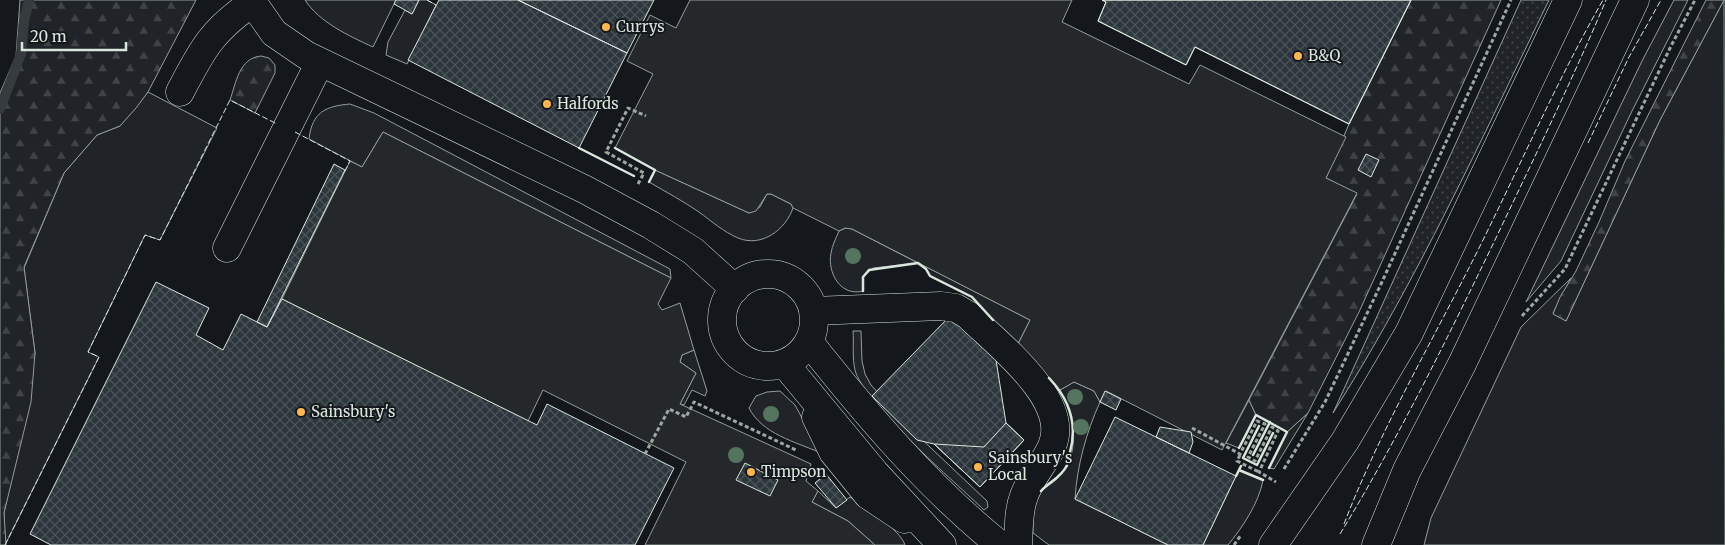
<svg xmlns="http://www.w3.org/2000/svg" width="1725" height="545" font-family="Merriweather,serif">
  <defs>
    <pattern id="forest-firs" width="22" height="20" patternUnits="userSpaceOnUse" patternTransform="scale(1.25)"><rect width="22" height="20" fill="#202428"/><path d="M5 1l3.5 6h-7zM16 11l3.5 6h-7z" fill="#404447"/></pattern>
    <pattern id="garden-dots" width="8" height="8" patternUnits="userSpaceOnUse" patternTransform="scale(1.25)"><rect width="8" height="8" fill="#202428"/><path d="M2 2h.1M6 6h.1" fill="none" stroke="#404447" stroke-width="1.8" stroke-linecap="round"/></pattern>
    <pattern id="building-cross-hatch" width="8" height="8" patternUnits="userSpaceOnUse" patternTransform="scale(1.25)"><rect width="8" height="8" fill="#2c363c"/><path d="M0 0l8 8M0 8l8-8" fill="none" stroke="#4a5358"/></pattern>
  </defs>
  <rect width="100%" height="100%" fill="#14181c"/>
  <path fill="#202428" stroke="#939e99" d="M305,0H396L373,47C349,36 319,22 305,0Z
    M419,0H427L436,5L407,64L386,55L388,42L405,10L412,14Z
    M1674,0H1688L1632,111L1561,261L1526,302L1643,59Z
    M1724,0L1725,545H1424L1431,518L1521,327L1571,278L1553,313L1566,321L1660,120Z
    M148,92L217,128L160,240L145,235L88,352L99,357L5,545L4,513L35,353L24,268L64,173L97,135L120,126Z
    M350,104L374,113L670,269L671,278L383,132L362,167L309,139C312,112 326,106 350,104Z
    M655,170L749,213L760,207L767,194H771L791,204L793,208C786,229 762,248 738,238C724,232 711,221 699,212C683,201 666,192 649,182Z
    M846,228L852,229L918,263L873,268L863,277V291C841,297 827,273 831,253C832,246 836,238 839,231Z
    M923,265L1030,320L1017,346L972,297L930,276Z
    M853,331H861L862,361L865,374L871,385L913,431L987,501L988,507L984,510C956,483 863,403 855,370C852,358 854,343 853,331Z
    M694,350L707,391L705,396L692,390L684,405L680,404L696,373L680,362L682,355Z
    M1074,382L1094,391L1100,402C1086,433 1077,466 1075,499L1168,545H1049L1033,533C1033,522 1032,509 1036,498C1040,489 1049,486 1056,480C1082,456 1075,417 1060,390Z
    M780,391L795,405L821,453C796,442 762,434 749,408L756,396L767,392Z
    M1249,400L1256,415L1239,448L1226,443Z
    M1308,413L1274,469L1269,468L1287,432Z
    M1239,470L1263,480C1259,503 1242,528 1228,545H1203Z
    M818,491L836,508L850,497C864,507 900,529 905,545H875L848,521L812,502Z"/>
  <path fill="url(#forest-firs)" stroke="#939e99" d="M20,0H196L148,92L136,108L120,126L97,135L64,173L24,267L35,353L31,402L4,513L6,545H0V93L16,56Z
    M1411,0H1501L1359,312L1308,413L1287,432L1256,415L1249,400L1357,194L1326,178L1349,124Z
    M1706,0H1724L1660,120L1566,321L1553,314L1560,297L1576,271L1599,222L1625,161Z
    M261,56L269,58L275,65V73L255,113L230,100C236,83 239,58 261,56Z"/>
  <path fill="url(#garden-dots)" stroke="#939e99" d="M1521,0H1549C1481,140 1417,281 1333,413Z"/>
  <path fill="#24282b" stroke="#939e99" d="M690,0H1072L1062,22L1189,84L1200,65L1346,137L1326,178L1357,193L1222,450L1106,391L1100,402L1094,391L1074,382L1060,390L1017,346L1030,320L852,229L845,228L839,231L793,208L791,204L771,194H767L756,211L749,213L655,170L615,148L653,74L627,61L650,15L676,28Z
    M383,132L671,278L658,304L662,310L680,303L694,350L682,355L680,362L696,373L680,404L811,464L806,481L818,491L812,502L848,521L875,545H645L686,462L543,390L528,421L282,299L350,161L362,167Z"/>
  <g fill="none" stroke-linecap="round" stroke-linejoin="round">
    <path stroke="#363b3e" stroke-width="10" d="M0,109L21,54L24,21L29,0"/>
  </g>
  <path fill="url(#building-cross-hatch)" stroke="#d8e6dc" d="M396,0H419L412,14L394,4Z
    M439,0H518L627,53L579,148L408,60Z
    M518,0H654L627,53Z
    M1102,0H1411L1349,124L1195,47L1186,65L1098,21L1106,2Z
    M1102,0H1411L1349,124L1195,47L1186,65L1098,21L1106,2Z
    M1366,154L1379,160L1371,177L1358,170Z
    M334,164L345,170L267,327L257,322Z
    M156,282L209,308L196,335L223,350L241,314L267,327L282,299L537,425L547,404L674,468L635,545H51L30,534Z
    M949,317L996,360L1006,423L1024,440L980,487L934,444L917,440L872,396Z
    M1105,391L1121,399L1116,410L1100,402Z
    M1115,417L1236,476L1203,545H1168L1075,499Z
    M1006,423L1024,440L980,487L934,444L984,447Z
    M1160,427L1191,432L1193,442L1189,453L1156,437Z
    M745,463L778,480L770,496L736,480Z
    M826,474L847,500L836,508L815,483Z"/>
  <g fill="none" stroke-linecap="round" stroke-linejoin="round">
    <g stroke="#d8e6dc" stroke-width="29">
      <path id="minor" d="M251,0L274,33L306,55L584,189L651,225L693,251L735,289
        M180,92C202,50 211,31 252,3
        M227,248L320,62
        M722 320a46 46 0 1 1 92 0a46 46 0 1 1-92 0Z
        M813,311L941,306L956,308L968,315C996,343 1072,400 1052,446C1045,463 1030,478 1024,496C1018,511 1019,529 1018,545
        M809,342C867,415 927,486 1000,545
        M784,363L875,473L942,545
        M816,417L833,452L868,495L904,519"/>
    </g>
    <g stroke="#d8e6dc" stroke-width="29">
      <path id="major" d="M1273,545L1345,441L1409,333L1568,0
        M1376,545L1407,470L1462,364L1635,0"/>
    </g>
    <path stroke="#9da8a2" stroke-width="3" stroke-dasharray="4 2.5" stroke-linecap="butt" d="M638,184L644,173L606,152L628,108L646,116
      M1522,316L1565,269L1671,46L1695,0
      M1192,428L1240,454L1257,421L1265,424L1248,457L1255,461L1272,427L1278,431L1259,472L1276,482
      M645,454L669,409L686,417L694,402L796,450
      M1240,455L1237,461L1259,472
      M1284,469L1325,402L1381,284L1511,0
      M1234,545L1241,535"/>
    <use href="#minor" stroke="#14181c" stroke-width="28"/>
    <use href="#major" stroke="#14181c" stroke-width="28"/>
    <path stroke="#d8e6dc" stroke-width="1" stroke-dasharray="6 2.5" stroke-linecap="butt" d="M427,0L436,5
      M295,132L350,161L344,173
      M1588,143L1629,57L1661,0
      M1344,524C1379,433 1429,347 1473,260C1517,173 1555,84 1603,0
      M1340,534C1398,439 1447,339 1495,240C1533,160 1572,81 1606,0
      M5,545L99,357L88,352L145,235L160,240L230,100L277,124"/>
    <path stroke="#d8e6dc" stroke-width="2.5" d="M579,148L634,176
      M615,148L655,170L649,182
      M863,291V277L869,270L918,263L926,269L930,276L972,297L993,320
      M1259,426L1243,458L1257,465L1273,433
      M1239,448L1256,415L1287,432L1269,468
      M1253,455L1270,422
      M1239,470L1263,480
      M1236,476L1241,466
      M1041,491C1049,482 1060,478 1066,467C1069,463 1069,457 1070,452C1078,423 1069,399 1049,378"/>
  </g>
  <g fill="#55745f">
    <circle cx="853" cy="256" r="8"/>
    <circle cx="1075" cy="397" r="8"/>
    <circle cx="771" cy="414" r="8"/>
    <circle cx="1081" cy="427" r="8"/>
    <circle cx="736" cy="455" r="8"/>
  </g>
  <g fill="#ffb74d" stroke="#14181c" stroke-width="2">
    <circle cx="606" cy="27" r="5"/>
    <circle cx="1298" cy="56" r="5"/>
    <circle cx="547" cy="104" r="5"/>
    <circle cx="301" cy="412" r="5"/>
    <circle cx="978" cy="467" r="5"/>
    <circle cx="751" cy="472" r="5"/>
  </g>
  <g text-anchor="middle" stroke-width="4" stroke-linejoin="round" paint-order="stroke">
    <g font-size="15" fill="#d8e6dc" stroke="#14181c" text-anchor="start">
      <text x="616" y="32">Currys</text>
      <text x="1308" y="61">B&amp;Q</text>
      <text x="557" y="109">Halfords</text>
      <text x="311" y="417">Sainsbury's</text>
      <text x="988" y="463">Sainsbury's<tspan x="988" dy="17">Local</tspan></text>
      <text x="761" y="477">Timpson</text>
    </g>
  </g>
  <path d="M22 42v8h104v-8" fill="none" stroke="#d8e6dc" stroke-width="2.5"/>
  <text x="30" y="42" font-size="15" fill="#d8e6dc" stroke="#14181c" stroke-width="4" paint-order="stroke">20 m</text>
</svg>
